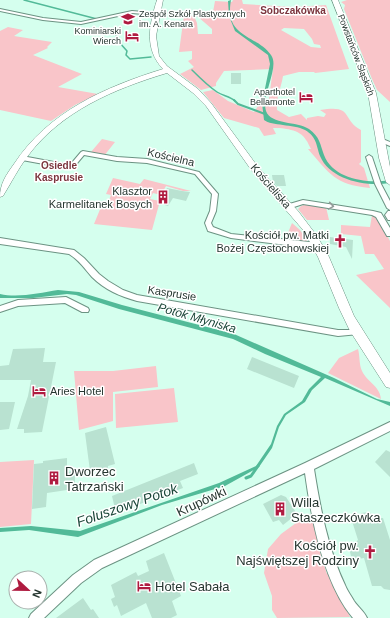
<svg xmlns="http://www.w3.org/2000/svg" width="390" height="618" font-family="Arial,sans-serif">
  <rect width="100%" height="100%" fill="#d5ffee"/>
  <path fill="#f9c5c9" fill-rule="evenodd" d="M233,0H242L243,4L294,7L326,5L349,69L315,73L314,72H299L283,76C281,89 276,96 277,110L289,117L301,114L307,120V118L318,116L324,117L326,114L320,110C354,104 341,119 361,130V162L359,164L364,168L370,188C334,184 331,175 308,149H311C309,146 308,142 306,140C300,129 283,128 273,128L276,134L264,136L259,128L224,118L203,92L213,90L228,101L254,112L258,106L268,105L273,69L224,71L216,83V86L201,90L180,74L194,67L188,61L192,59V51L179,52L184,15L194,16L197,23L198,34H212V29L197,16L213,12L215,1L232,2ZM284,28L304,29L312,39L314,44L320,45L321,48L311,47L281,30Z
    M347,0H390V102L377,90L372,79L344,9L345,5L341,2Z
    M8,27L23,30L14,36L52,42L47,47L48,48L33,55L82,74L58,87L98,94L75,105L51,121L0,110V31Z
    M102,139L115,142L104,156L91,152Z
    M113,178L140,184L144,179L191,191H183L166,186L161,195L153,193L150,199L160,201L152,230L94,224L101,207L106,208L111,195L106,194Z
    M307,204L326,207L329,220H307L298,209L301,206Z
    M372,215L377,216L390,241V308L356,275L384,269L374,254H365L361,236L341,234V225L370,227Z
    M292,223L300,230L308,242L285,240Z
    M358,349C360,356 359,365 362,371C367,382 380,386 381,399L328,373L339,358Z
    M156,366L158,387L113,392V421L79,430L74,371H113Z
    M174,388L178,422L116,428L115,394Z
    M34,460L31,524L0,527V462Z
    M315,514L324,548L319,549L327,574L331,573L350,617L277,618L272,610V596L264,573L268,549L281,534L307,515Z"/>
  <path fill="#52ba98" d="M231,0C224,38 256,34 271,55C280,67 261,95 266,111C271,125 297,121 309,129C320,137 320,144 324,155C333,179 367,184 390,180V183C366,187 330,180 320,156C316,145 317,137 305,130C293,124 272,126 264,120L262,103L270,64L268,55L235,31L229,16L228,1Z
    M58,290L79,292L122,305L234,334L334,378L377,399L390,402V406L325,378L312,390L305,402L286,415L279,427L272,448L259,467L225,486L162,505L78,537L29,530L0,532V528L31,526L80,531L219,483L256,466L271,444L277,426L284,414L302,401L309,389L321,377L265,354L233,339L119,309L76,295L67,294L33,298H0V294C18,298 40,293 58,290Z"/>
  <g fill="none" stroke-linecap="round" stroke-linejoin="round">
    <path stroke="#52ba98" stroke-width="1.5" d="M24,0L97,19
      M114,31L119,42L127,51L126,55L130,59L151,57
      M192,70C200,78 208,86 217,92C223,96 230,96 235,101"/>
    <path stroke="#52ba98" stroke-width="2" d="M234,100L238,104L265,114"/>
    <path stroke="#52ba98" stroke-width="3" d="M246,478L251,476L258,466"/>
  </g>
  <path fill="#b9e2d1" d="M231,73H241V84H231Z
    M272,175H284L286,186H277L273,182Z
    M167,188L182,191L190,192L186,201L173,198L168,206L158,203L159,201H157L162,192H165Z
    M330,237L353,240L352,259L346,247L330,244Z
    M45,348L43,362H56L42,432L24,433V429H17L28,396L31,380H0V366L9,365L13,349Z
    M252,357L299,376L294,388L247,369Z
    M0,402H15L9,429L0,430Z
    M106,427L115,464L108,466V469L104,471L97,473V469L90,471L85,433Z
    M386,450L390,452V477L375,462Z
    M67,458V472L75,471V484L67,485V490L47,493L46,507L32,509L34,464L43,463V461Z
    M194,463L198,474L180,481L183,488L116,513L112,496Z
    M281,495L286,497L297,514L283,525L279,520L273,522L263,504Z
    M370,512L372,518H383L390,540V590L384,589L381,586H372L364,558L358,559L351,556L349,548L358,540L352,521L362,518L361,513Z
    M164,553L181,596L172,601L177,615L171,618H152L146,603L121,616L117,605L114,607L111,599L115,597L111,585L136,572L138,576L149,571L146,561Z
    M83,598L91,610L93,609L99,618H56Z"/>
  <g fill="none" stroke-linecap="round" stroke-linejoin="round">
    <g stroke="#6c9383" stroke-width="2">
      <path id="street" d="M0,9L43,18L81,22L132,11L155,13L157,14L155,15L132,13L81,24L43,20L0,11Z
        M380,138L390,142V146L378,141V139Z
        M83,151L117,157L147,159L199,172L218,194L216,211L211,223L213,227L231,234L319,243L323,246L319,249L231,238L208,231L205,223L210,211L212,194L195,174L147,163L117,161L84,155L73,168L71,169L22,160L19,158L22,156L70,165L81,152Z
        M369,155L372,157L381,184L390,201V210L387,208L375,184L366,157Z
        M303,200L373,211L381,213L390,228V236H387L376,217L372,215L303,204L288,209L285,207L286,205Z
        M388,211H390V220H388L385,215Z
        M0,238L74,250L84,258L99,274L108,281L123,290L137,295L338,330H359L360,332L359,334L338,336L137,301C120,296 105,290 92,277C85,269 79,260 69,254L0,244Z
        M66,297L88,308L89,310L88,312H82L65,303L18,306L0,312V306L18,300Z
        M390,422V431L314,469C320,507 328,549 345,585C347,590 351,596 354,601C358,607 364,611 367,618H353C323,583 311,517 305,473L102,568L81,583L44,618H29L31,614L73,575L94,560L305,463Z"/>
    </g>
    <g stroke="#6c9383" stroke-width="1">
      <path id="secondary" d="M157,0H163L156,36L159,56L167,66L198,89L211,103L258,167L298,211L317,236L329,257L354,316L390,373V388L386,387L350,331L339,308L318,257L304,231L252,171L206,106L193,93L167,73C114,89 61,111 27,157C18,169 11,183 3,196L0,197C0,184 6,175 14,164C48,112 105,87 163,69C144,49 149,25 157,0Z
        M332,0H338L376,93L390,167V185L386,182L379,158L368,93Z"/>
    </g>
    <use href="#street" fill="#fff" fill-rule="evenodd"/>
    <use href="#secondary" fill="#fff" fill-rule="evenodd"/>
  </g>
  <defs><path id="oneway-chevron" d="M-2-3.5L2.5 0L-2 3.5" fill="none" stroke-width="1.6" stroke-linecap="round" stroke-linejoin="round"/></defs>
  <use stroke="#929a98" href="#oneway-chevron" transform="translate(331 206) rotate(9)"/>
  <defs>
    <g id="school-bare" transform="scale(1.08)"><path d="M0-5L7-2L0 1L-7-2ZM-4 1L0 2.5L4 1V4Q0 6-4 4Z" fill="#af1b40" stroke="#fff" stroke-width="2.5" paint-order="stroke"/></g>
    <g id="hotel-bare" transform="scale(1.08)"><path d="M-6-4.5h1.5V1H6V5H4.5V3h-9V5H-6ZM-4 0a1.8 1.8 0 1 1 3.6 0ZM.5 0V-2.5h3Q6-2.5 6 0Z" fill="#af1b40" stroke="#fff" stroke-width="2.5" paint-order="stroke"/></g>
    <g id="building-bare" transform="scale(1.08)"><path d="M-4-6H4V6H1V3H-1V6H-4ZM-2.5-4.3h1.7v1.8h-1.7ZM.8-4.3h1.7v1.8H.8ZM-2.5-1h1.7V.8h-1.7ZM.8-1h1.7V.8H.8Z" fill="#af1b40" stroke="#fff" stroke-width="2.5" paint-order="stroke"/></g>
    <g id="church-bare" transform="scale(1.08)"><path d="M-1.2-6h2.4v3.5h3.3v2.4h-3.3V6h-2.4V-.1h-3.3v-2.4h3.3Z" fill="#af1b40" stroke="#fff" stroke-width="2.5" paint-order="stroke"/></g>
  </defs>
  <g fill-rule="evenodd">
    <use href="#school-bare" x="128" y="19"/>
    <use href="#hotel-bare" x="132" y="36"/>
    <use href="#hotel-bare" x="306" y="97"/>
    <use href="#building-bare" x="163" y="197"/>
    <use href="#church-bare" x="340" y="241"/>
    <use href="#hotel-bare" x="39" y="391"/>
    <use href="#building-bare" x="54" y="478"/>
    <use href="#building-bare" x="280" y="509"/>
    <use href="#church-bare" x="370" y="552"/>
    <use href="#hotel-bare" x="144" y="586"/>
  </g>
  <g text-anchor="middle" stroke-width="3" stroke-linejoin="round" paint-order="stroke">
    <g font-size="9" fill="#263630" stroke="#fff" text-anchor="end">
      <text x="139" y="17" text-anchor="start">Zespół Szkół Plastycznych<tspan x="139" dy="10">im. A. Kenara</tspan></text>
      <text x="121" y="34">Kominiarski<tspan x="121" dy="10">Wierch</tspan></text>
      <text x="295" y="95">Aparthotel<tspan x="295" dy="10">Bellamonte</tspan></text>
    </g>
    <g font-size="9" fill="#263630" stroke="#fff">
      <text transform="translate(356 55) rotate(69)" y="3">Powstańców Śląskich</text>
    </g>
    <g font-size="10" font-weight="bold" fill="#7b343d" stroke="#fff">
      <text x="293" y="14">Sobczakówka</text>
      <text x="59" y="169">Osiedle<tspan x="59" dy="12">Kasprusie</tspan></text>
    </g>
    <g font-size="11" fill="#263630" stroke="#fff">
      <text transform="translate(171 157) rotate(13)" y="4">Kościelna</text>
      <text transform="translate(271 186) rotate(49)" y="4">Kościeliska</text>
      <text transform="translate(172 293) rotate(9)" y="4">Kasprusie</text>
    </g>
    <g font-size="11" fill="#263630" stroke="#fff" text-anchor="end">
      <text x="152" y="195">Klasztor<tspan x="152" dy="13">Karmelitanek Bosych</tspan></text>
      <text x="329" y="239">Kościół pw. Matki<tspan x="329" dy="13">Bożej Częstochowskiej</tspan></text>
      <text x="50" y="395" text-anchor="start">Aries Hotel</text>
    </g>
    <g font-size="12" font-style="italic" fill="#1a4638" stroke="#fff">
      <text transform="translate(197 318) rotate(16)" y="4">Potok Młyniska</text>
    </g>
    <g font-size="13" fill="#263630" stroke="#fff" text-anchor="start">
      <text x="65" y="476">Dworzec<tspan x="65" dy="15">Tatrzański</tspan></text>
      <text x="291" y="507">Willa<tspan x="291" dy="15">Staszeczkówka</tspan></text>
      <text x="359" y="550" text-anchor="end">Kościół pw.<tspan x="359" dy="15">Najświętszej Rodziny</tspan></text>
      <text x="155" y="591">Hotel Sabała</text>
    </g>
    <g font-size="13" fill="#263630" stroke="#fff">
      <text transform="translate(201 501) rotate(-25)" y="5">Krupówki</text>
    </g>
    <g font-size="14" font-style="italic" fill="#1a4638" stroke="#fff">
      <text transform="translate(127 505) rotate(-19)" y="5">Foluszowy Potok</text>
    </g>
  </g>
  <g transform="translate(28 590) rotate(112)"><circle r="19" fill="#ffffff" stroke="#a8afac"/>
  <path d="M0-3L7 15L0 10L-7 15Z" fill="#af1b40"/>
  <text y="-6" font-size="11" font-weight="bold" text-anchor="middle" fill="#263630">N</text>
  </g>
</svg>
